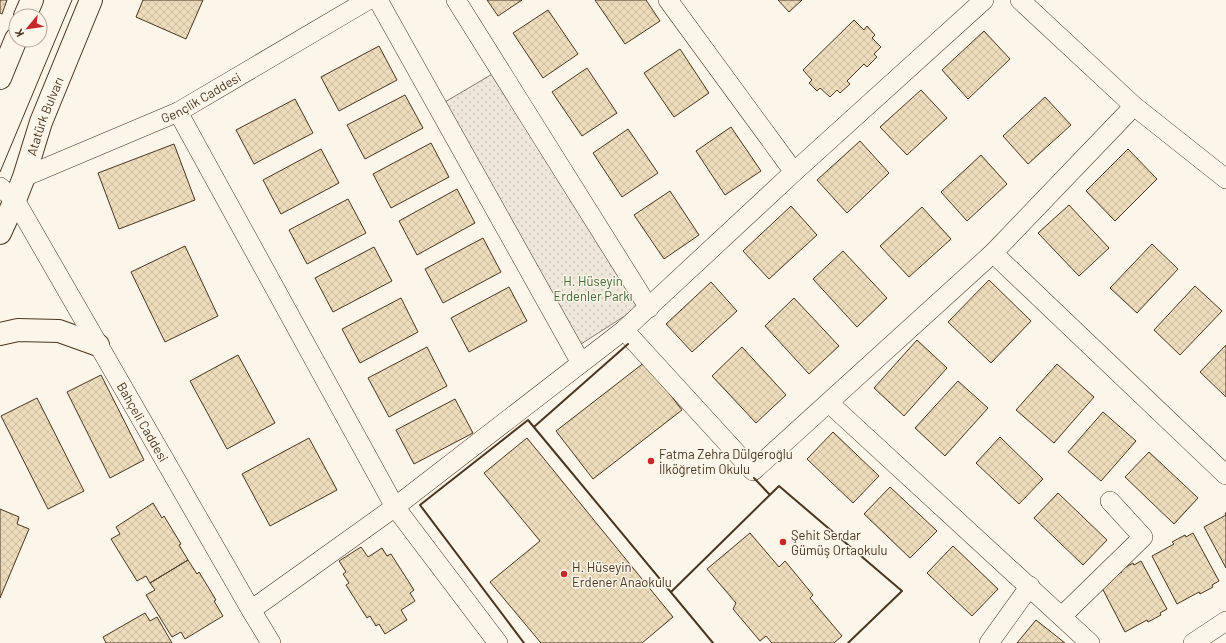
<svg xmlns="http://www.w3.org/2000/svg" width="1226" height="643" font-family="Barlow,sans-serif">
  <defs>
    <pattern id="park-dots" width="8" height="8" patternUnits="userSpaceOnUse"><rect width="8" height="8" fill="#ede6d9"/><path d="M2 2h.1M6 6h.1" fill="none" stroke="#cdc6ba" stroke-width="1.8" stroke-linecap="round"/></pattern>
    <pattern id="building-cross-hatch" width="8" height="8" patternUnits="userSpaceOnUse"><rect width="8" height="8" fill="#ecdcbc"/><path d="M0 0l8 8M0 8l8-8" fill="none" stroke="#ccbda1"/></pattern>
  </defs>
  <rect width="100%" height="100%" fill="#fbf6e9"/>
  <path fill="url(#park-dots)" stroke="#887966" d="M499,70L645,303L581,344L445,102Z"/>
  <path fill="url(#building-cross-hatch)" stroke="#4a3520" d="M0,0H7L2,14L0,13Z
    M143,0H203L186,39L136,17Z
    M487,0H522L498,16Z
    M595,0H646L660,21L625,44Z
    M778,0H802L789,12Z
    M548,10L578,54L543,78L513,33Z
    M854,20L864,30L867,26L875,35L872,38L881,47L874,54L877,57L867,67L864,64L847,81L850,84L840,93L837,90L830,97L820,88L817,91L809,83L812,80L803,70Z
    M984,31L1010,59L968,99L942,70Z
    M379,46L397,80L339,111L321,77Z
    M680,49L709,93L674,117L644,73Z
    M587,68L617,113L582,136L552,92Z
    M921,90L947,118L907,155L880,127Z
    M405,95L423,128L365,159L347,125Z
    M1045,97L1071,125L1028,164L1003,136Z
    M295,99L313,133L254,164L236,130Z
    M731,127L761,171L725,195L696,151Z
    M628,129L658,173L622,197L593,153Z
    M860,141L889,173L847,213L817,180Z
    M431,143L449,177L391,208L373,174Z
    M174,144L195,200L119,229L98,173Z
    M321,149L339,183L281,214L263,180Z
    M1128,149L1157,179L1115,221L1086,191Z
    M981,155L1007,184L967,221L941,192Z
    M457,189L475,223L417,255L399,221Z
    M670,191L699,235L664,259L634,215Z
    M348,199L366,233L307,264L289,230Z
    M1069,205L1109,248L1079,276L1038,233Z
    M791,206L817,235L769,279L743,251Z
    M922,207L951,239L909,277L880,246Z
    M483,238L501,272L443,303L425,269Z
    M1152,244L1178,269L1137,313L1110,288Z
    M185,246L218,316L165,342L131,272Z
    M374,247L392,281L333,312L315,278Z
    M843,251L887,298L857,327L813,279Z
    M989,280L1031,321L991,363L948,322Z
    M711,282L737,311L692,352L666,324Z
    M1195,286L1222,311L1180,355L1154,330Z
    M509,287L527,321L469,352L451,318Z
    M401,298L418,332L360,363L342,329Z
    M794,298L839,346L809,374L765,326Z
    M917,340L947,368L904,416L874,388Z
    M1226,345V397L1200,372Z
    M427,347L447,386L389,417L368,378Z
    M742,347L786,395L756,423L712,376Z
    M238,355L275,423L227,449L190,381Z
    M645,362L682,410L593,479L556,431Z
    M1057,364L1094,397L1054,443L1016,410Z
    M101,375L144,460L110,478L67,392Z
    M958,381L988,408L945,456L915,428Z
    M37,398L84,491L48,509L1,416Z
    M455,399L473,433L414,464L396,430Z
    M1103,412L1136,441L1101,481L1068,452Z
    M833,432L879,476L853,503L807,459Z
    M1000,437L1043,479L1019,504L976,463Z
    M309,438L337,490L270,526L242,474Z
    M527,438L673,617L642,643H541L490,582L540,541L484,473Z
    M1149,452L1198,498L1174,524L1125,477Z
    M890,487L937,531L910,558L864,514Z
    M1058,493L1107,540L1083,565L1034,518Z
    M153,503L162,518L164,516L181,544L179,545L188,560L150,583L146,576L137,581L111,539L120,534L116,527Z
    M0,509L19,517L17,524L29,529L0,598Z
    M1225,513H1226V568L1204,527L1226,515Z
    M750,533L779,567L785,561L813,595L810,598L842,636L834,643H772L766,636L760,641L733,609L736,603L707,569Z
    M1193,533L1219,581L1212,585L1213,587L1200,594L1199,592L1177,604L1152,556L1174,544L1172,542L1185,535L1186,537Z
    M953,546L998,589L972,616L927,573Z
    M361,547L368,557L382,548L387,556L391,554L414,590L410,593L415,601L401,610L407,620L385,634L379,624L376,626L370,616L367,618L346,585L349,583L343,574L346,572L339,561Z
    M188,560L197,574L199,572L216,600L214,601L223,616L185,639L181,632L172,637L146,595L155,590L150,583Z
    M1141,561L1167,609L1160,613L1161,615L1148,622L1147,620L1125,632L1100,584L1122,572L1121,570L1133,563L1134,565Z
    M145,613L150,621L157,617L172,643H106L103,637Z
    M1036,620L1065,643H1017Z"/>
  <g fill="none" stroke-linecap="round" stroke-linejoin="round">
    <g stroke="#4a3520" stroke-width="20">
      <g id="minor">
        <path d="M378,0L581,363"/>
        <path d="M456,0L649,308"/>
        <path d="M668,0L794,172"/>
        <path d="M1020,0L1134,106L1226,179"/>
        <path d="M178,112L395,507L498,643"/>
        <path id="s1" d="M24,177L178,112L368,0"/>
        <path id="s2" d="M0,187L15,200L251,610L271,643"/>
        <path d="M993,253L1226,475"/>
        <path d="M624,330L753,471L993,253L1134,106"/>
        <path d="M829,403L1090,643"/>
        <path d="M251,610L395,507L624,330L794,172L984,0"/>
        <path d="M1062,616L1143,537L1110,501"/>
        <path d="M989,643L1030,586"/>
        <path d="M1193,643L1226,621"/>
      </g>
    </g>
    <g stroke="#4a3520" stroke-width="24">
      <g id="primary">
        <path d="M25,16L32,0"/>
        <path d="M0,78L16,39"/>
        <path id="s3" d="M0,233L15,200L24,177L41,122L91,0"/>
        <path d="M0,334L18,330L59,331L98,345"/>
      </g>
    </g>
    <use href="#minor" stroke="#fbf6e9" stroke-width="19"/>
    <use href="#primary" stroke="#fbf6e9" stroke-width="22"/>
    <path stroke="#4a3520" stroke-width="1" d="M0,172L72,0"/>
    <path stroke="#4a3520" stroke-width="2" d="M535,426L628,344
      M754,478L770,495
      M671,592L779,486L902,591L848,643
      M524,643L420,505L528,420L713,643"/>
  </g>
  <g fill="#c62828" stroke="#fbf6e9" stroke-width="1.5">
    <circle cx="651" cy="461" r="4"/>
    <circle cx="783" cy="542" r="4"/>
    <circle cx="564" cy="574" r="4"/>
  </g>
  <g text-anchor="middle" stroke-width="3" stroke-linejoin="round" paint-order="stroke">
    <g font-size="13" fill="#4a3520" stroke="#fbf6e9">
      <text dy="5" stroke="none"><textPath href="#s1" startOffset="194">Gençlik Caddesi</textPath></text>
      <text dy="5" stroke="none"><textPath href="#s3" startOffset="125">Atatürk Bulvarı</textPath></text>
      <text dy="5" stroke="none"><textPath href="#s2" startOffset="276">Bahçeli Caddesi</textPath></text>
    </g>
    <g font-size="13" fill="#436837" stroke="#fbf6e9">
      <text x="593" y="286">H. Hüseyin<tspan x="593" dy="15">Erdenler Parkı</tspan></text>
    </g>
    <g font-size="13" fill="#4a3520" stroke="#fbf6e9" text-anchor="start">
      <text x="659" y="459">Fatma Zehra Dülgeroğlu<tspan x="659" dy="15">İlköğretim Okulu</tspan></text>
      <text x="791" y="540">Şehit Serdar<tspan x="791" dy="15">Gümüş Ortaokulu</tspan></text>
      <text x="572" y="572">H. Hüseyin<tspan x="572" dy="15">Erdener Anaokulu</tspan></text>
    </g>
  </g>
  <g transform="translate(28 28) rotate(241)"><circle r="19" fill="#fbf6e9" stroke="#b4a999"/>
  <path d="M0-3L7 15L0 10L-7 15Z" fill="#c62828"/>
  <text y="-6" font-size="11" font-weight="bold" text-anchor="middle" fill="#4a3520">K</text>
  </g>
</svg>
